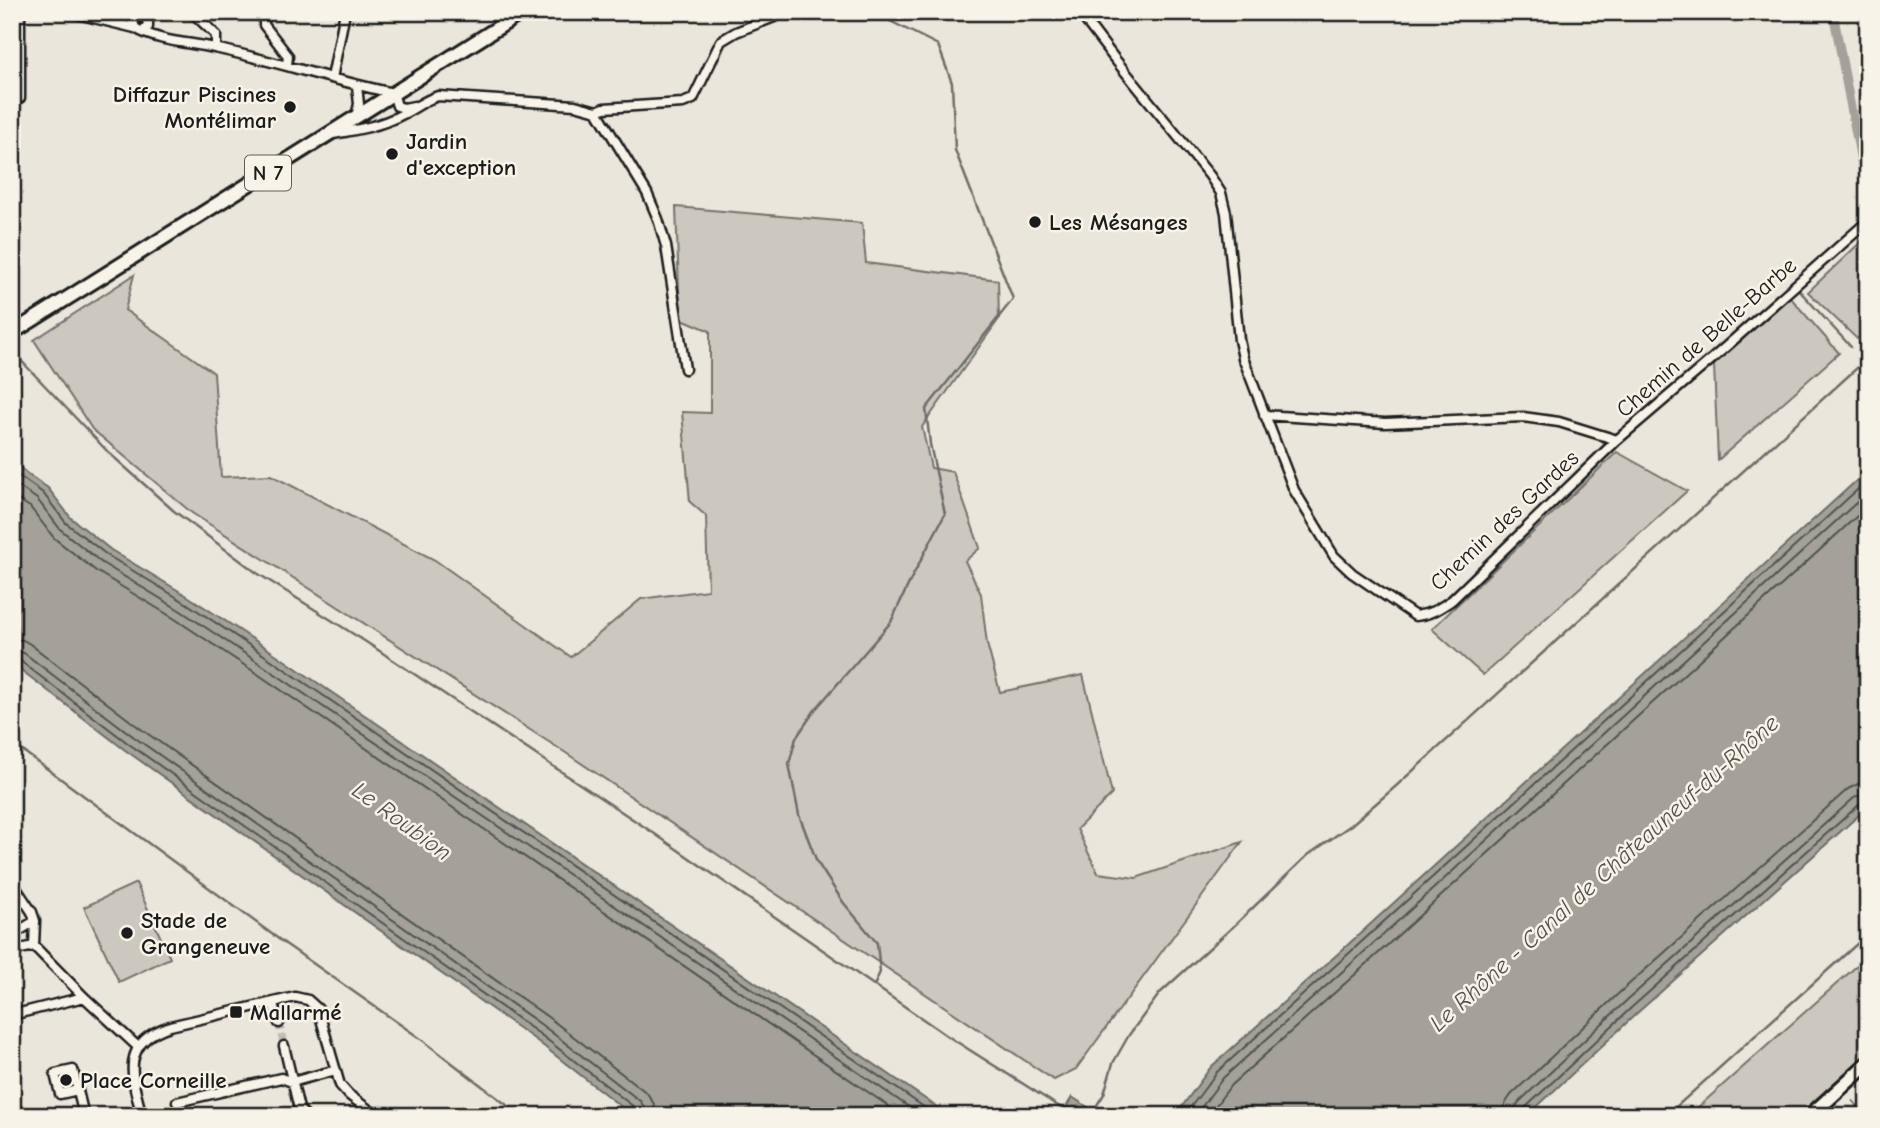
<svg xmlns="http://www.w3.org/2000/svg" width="1880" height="1128" font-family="'Comic Neue',sans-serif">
  <rect width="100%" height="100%" fill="#eae6dc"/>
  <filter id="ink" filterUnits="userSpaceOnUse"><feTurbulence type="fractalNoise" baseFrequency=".0143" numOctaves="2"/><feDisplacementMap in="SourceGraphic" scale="14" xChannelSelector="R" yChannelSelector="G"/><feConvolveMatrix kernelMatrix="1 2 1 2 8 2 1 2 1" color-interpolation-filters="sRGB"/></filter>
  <g filter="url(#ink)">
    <path fill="#ccc8c0" stroke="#74726e" stroke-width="2" d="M676,207L862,223L866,263L998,280L999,319L922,427L931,468L953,472L980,548L965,561L981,594L987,644L1000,692L1083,675L1112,794L1077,829L1098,873L1136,878L1242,842L1076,1069L1054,1080L566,753L192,513L92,429L34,340L134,275L125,310L214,373L221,477L271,475L435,560L571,657L641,599L708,590L706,516L690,502L682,412L710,413V331L680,318Z
      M1868,235V329L1857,339L1808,292Z
      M1789,296L1839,353L1718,460L1714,365Z
      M1617,452L1687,491L1483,675L1432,629Z
      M136,883L170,958L119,982L84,907Z
      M1868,956V1053L1797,1116H1688Z"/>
    <path fill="#a3a19a" stroke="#6d6c68" stroke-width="2" d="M12,461L30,476L48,488L71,518L111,550L189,597L274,653L950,1116H633L537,1041L125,750L12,663Z
      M1868,470V807L1636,1014L1527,1116H1175L1211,1067L1341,951Z
      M1072,1097L1102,1116H1061Z"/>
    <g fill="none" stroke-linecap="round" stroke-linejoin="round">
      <path stroke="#52514e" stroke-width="2" d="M12,471L43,493L66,523L107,555L186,603L270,659L937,1116
        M12,482L37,499L60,529L102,563L181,611L265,667L922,1116
        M12,496L30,507L54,538L96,571L175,619L259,675L903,1116
        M12,639L23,640L30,644L141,729L552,1020L647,1093L654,1104L656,1116
        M12,650L24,653L134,737L546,1028L640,1101L645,1108L646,1116
        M12,658L19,660L129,744L541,1035L634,1107L637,1116
        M1184,1116L1217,1072L1346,956L1868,480
        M1195,1116L1223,1078L1352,963L1868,492
        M1208,1116L1231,1085L1359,971L1868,506
        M1503,1116L1505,1104L1511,1095L1618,994L1848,789L1858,784L1868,783
        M1514,1116L1515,1108L1519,1102L1625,1002L1854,798L1861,794L1868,793
        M1522,1116L1525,1108L1631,1008L1860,804L1868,802"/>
      <path stroke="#6d6c68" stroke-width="2.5" d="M828,12L860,19L882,17L938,45L952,83L955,150L1013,299L926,409L930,444L945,514L911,579L891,622L815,710L796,738L789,764L799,815L817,862L843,902L877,943L880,972L874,986
        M542,16L549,12
        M1839,252L1868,227
        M1799,286L1797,288L1851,347
        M12,351L108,452L174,511L257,573L366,642L652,832L946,1035L1066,1111
        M12,743L284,943L421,1039L521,1116
        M1853,1101L1866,1116
        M1090,1116L1104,1094L1113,1063L1129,1035L1160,993L1236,924L1308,855L1351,825L1395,787L1868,358
        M1666,1116L1868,934"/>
      <path stroke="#a3a19a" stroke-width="9" d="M1833,12L1868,198"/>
      <path stroke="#c1beb6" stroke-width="8" stroke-dasharray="8 4" stroke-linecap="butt" d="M279,1023L284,1046"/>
      <g stroke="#1c1c1c" stroke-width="13">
        <path id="street" d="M69,12L135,28
          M140,12L133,21L135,28C161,43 191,42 219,49C278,62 335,81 393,93L397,106L404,108L414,106
          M192,12L216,35V48
          M264,12V25L288,56L287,65
          M1079,12L1114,58L1210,176L1221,193L1226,213L1239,340L1243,358L1294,490L1334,556L1352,573L1415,616C1430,615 1440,608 1452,600L1617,440
          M138,16H143L148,22V27L142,31
          M332,78L345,12
          M20,98V12
          M597,111L647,193L658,219L666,246L685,369
          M356,117L359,104L357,86
          M333,134C357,130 381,126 403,114C416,108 424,100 438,96L575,105L597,111L604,108L683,103L693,99L721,41L736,32L787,12
          M1264,415L1385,423L1523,417L1559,422L1617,440L1712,359L1868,221
          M12,886L14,885L32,912L35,921L34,946L84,997L138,1047
          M12,935L35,921
          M12,951L34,946
          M273,1004L279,1023
          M12,1015L84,997
          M284,1046L299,1109L305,1116
          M78,1090L60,1094L55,1074L73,1070L84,1116
          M177,1102L281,1078L292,1082L336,1070
          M142,1116C131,1076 120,1042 170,1026L295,997L308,1000L318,1009L340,1085L349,1095L377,1116"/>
      </g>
      <g stroke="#1c1c1c" stroke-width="18">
        <path id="secondary" d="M1810,1116L1868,1063"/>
      </g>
      <g stroke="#1c1c1c" stroke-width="18">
        <path id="primary" d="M12,333L523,12"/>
      </g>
      <use href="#street" stroke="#f7f3e8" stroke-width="8"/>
      <use href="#secondary" stroke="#f7f3e8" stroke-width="12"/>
      <use href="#primary" stroke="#f7f3e8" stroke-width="12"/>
    </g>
  </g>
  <g fill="#1c1c1c" stroke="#f7f3e8" stroke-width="2.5">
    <circle cx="290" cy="107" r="7"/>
    <circle cx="392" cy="154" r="7"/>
    <circle cx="1035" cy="222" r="7"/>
    <circle cx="127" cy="933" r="7"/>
    <rect x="229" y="1005" width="14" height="14" rx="3.5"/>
    <circle cx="66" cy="1080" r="7"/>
  </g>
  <g text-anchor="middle" stroke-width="5" stroke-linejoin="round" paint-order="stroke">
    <rect fill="#f7f3e8" stroke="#5e5c59" stroke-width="2" x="245" y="155.5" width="46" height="35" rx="5"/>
    <g font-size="21" font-weight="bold" fill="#1c1c1c">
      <text x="268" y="180">N 7</text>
    </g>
    <g font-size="23" font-weight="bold" fill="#1c1c1c" stroke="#f7f3e8" text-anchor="start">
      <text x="276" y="102" text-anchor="end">Diffazur Piscines<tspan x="276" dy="26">Montélimar</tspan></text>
      <text x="406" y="149">Jardin<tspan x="406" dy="26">d'exception</tspan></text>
      <text x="1049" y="230">Les Mésanges</text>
      <text x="141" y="928">Stade de<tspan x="141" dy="26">Grangeneuve</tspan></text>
      <text x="250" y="1020">Mallarmé</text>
      <text x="80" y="1088">Place Corneille</text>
    </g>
    <g font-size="23" fill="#1c1c1c" stroke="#f7f3e8">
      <text transform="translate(1706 337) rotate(-41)" y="8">Chemin de Belle-Barbe</text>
      <text transform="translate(1504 520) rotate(-43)" y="8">Chemin des Gardes</text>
    </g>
    <g font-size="24" font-style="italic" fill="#52514e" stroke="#f7f3e8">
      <text transform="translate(402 821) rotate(36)" y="8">Le Roubion</text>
      <text transform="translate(1604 873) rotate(-42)" y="8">Le Rhône - Canal de Châteauneuf-du-Rhône</text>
    </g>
  </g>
  <rect width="1880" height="1128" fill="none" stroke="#f7f3e8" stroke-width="42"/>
  <rect x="21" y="21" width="1838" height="1086" fill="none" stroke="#1c1c1c" stroke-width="2.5" filter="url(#ink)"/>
</svg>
